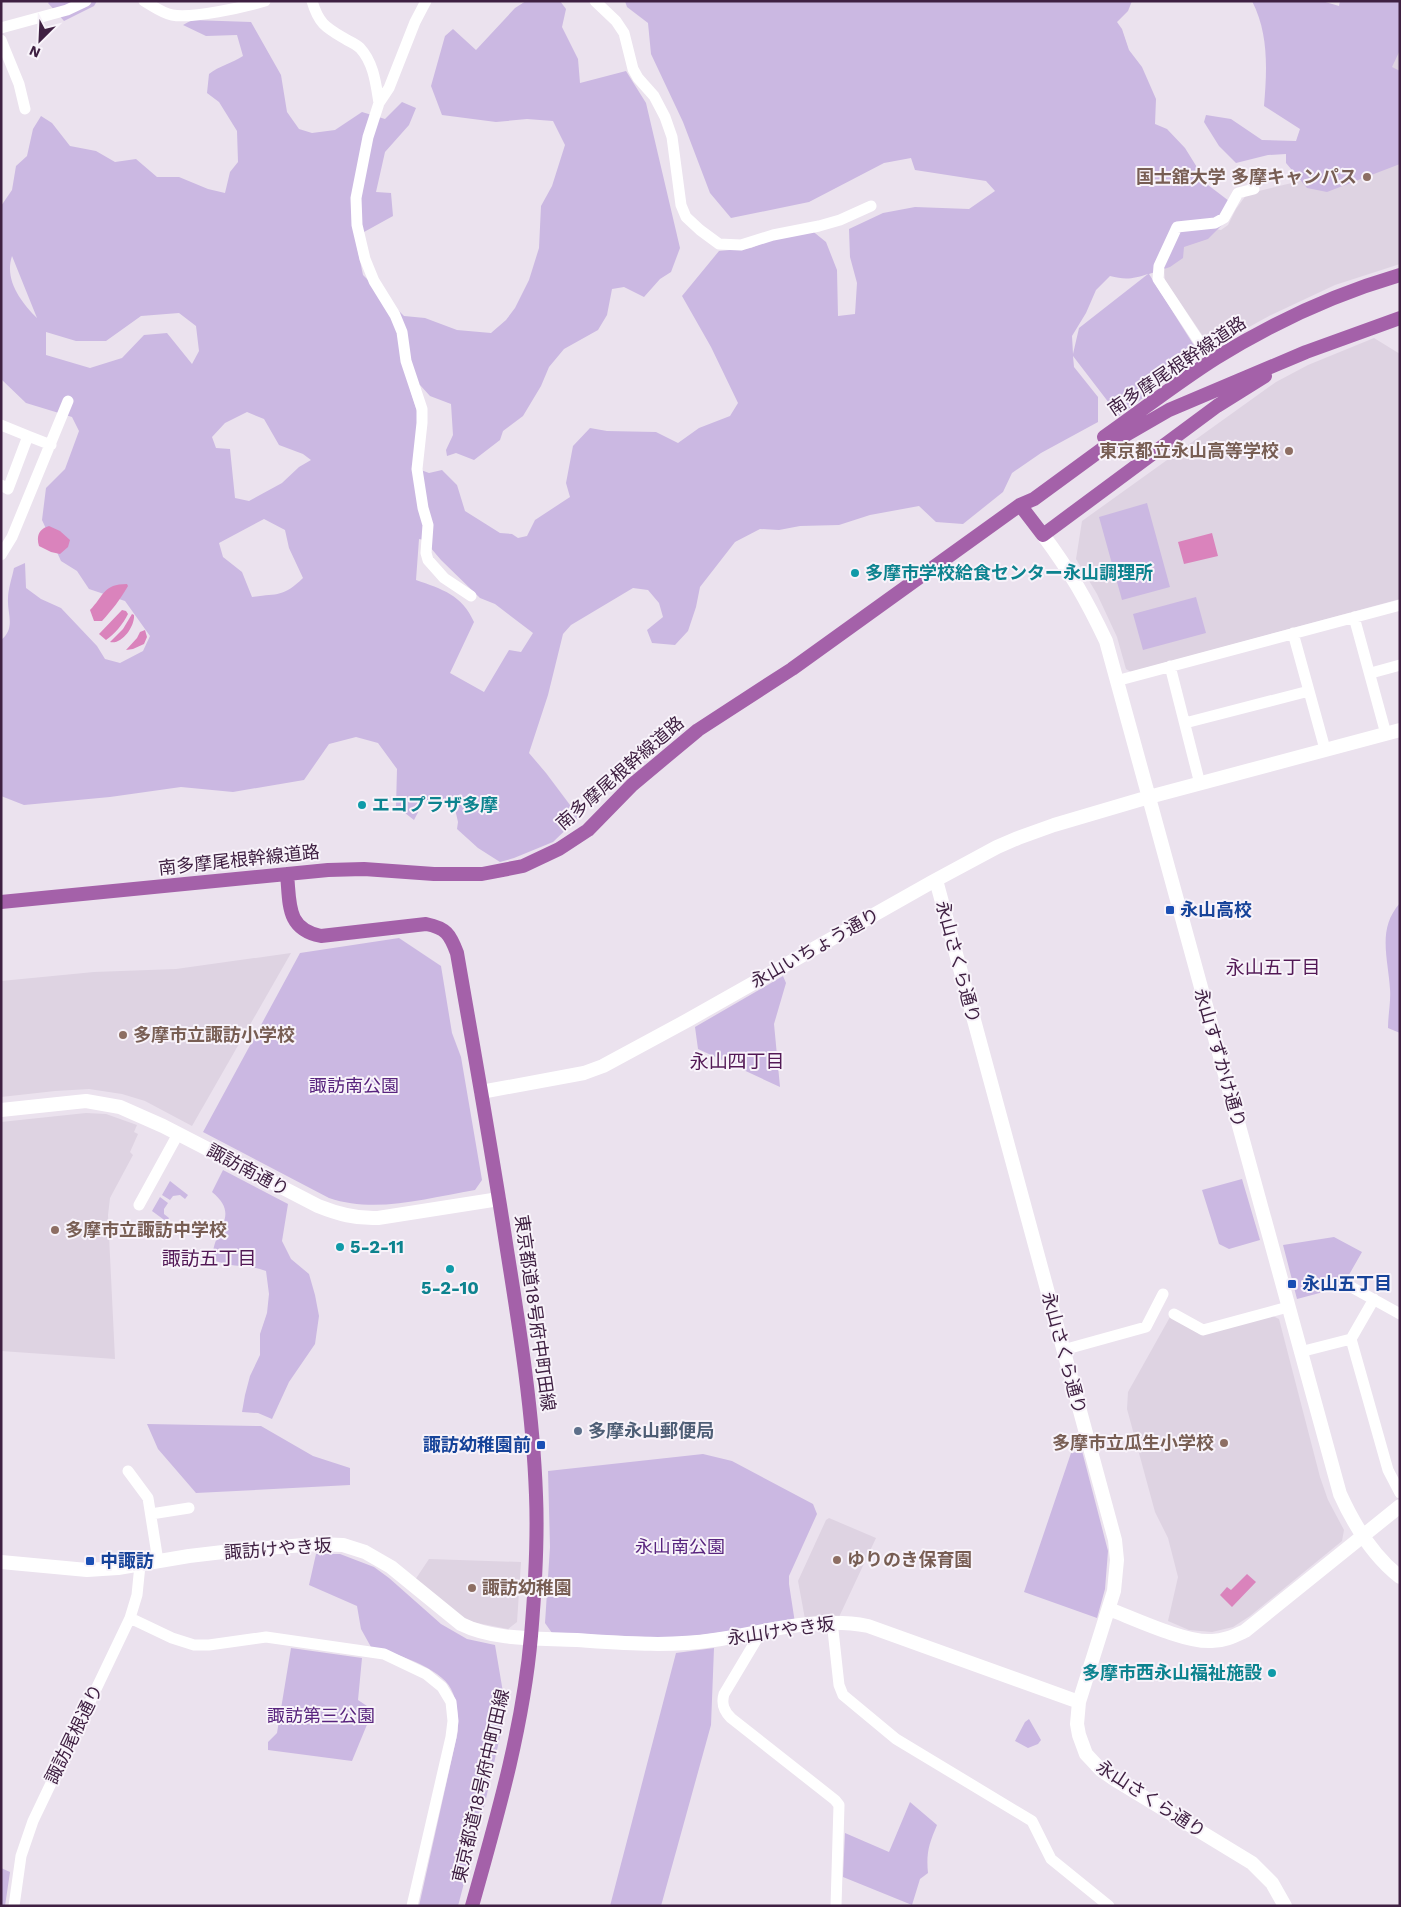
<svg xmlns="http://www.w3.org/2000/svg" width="1401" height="1907" font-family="'Work Sans','Noto Sans JP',sans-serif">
  <rect width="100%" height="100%" fill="#ebe2ee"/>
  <path fill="#ded3e2" d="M1400,1V264L1335,285L1269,316L1211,348L1165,280L1164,269L1185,237L1210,228L1221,230L1228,225L1236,209L1247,194L1304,180L1363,91Z
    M1374,338L1400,354V599L1131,672L1126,669L1117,637L1097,594L1076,559L1082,521L1276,382L1308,365Z
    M291,953L192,1126L145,1101L122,1094L89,1089L55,1091L1,1097V981L94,972L176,969Z
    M86,1113L106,1114L137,1125L134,1132L138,1134L130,1152L133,1155L110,1198L108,1215L115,1359L1,1351V1122Z
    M1271,1315L1279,1319L1320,1477L1328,1500L1344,1530L1342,1541L1250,1616L1233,1627L1212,1632L1189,1630L1168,1621L1178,1577L1168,1538L1155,1512L1127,1409L1128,1392L1170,1317L1202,1335Z
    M829,1518L876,1538L839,1617L805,1619L798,1581L826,1520Z
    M429,1559L521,1562L517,1622L508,1629L472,1622L461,1616L415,1580Z"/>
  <path fill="#cbb8e2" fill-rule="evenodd" d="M50,1H97L94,6L64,21L48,3Z
    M526,1H560L566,9L562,27L578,59L580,83L626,71L646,103L680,248L671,272L660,279L644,297L624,287L612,289L607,315L598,330L564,349L549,367L541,386L523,416L503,431L500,440L474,460L456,453L447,456L446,450L453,435L451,404L430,396L420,385L410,389L420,421L413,467L429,473L442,470L457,485L465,511L500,533L512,534L518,538L527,536L535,520L570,497L566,483L573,446L590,428L607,431L656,432L678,443L699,428L730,416L738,403L711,347L682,296L719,251L751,248L805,225L826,242L837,270L838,316L855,314L857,283L850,257L849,229L883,213L915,207L969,209L995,191L986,181L915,170L911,158L884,163L809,202L731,218L710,193L683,122L651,54L648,23L627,7L625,1H1132L1128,11L1117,22L1122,29L1129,50L1142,67L1156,99L1155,124L1167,129L1185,148L1208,185L1229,201L1224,223L1208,239L1184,247L1183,258L1170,267L1149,274L1200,355L1119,416L1073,356L1074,367L1098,397V422L1041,453L1012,473L1003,492L963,524L936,522L919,506L870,515L839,525L800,526L779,530L760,529L735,542L700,587L696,607L688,631L675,645L652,643L647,630L663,617L659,603L648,590L633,588L571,625L563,634L548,695L529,753L546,773L579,817L553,842L514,858L500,862L478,848L457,829L458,822L455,809L445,802L424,801L414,820L396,806L397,769L378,743L356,737L329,744L304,780L233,792L181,787L110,797L24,805L1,796V640C16,628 7,613 8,599C8,589 12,578 14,568L25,563L26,588L41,599L61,608L97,646L105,659L120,663L143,651L150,636L125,601L89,589L77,571L61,561L42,520L46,488L65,469L79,431L72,417L26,403L1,379V206L12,190L16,166L27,156L33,129L41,116L52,123L70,146L96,151L115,162L136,159L157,177H179L208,189L225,193L230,172L238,162L237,131L219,102L207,93L209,74C219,66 232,63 243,56L237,35L206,36L183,25L192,20L251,22L281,75L287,112L299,129L312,133L335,130L362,112L385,119L402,102L416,108L409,125L385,152L376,192L391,193L393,216L355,237L363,275L404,316L425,318L457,330L491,333L506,320L515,308L529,280L539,248L541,206L552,186L565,145L553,121L527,119L496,122L442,115L431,86L445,36L453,29L476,50L515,8ZM12,256L37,318C21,302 4,280 12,256ZM1148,274L1079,328L1073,354L1072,336L1086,313L1096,290L1110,276C1125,280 1133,279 1148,274ZM179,313L196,326L199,351L192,364L167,333L144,335L122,358L90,368L46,355V332L76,341H106L141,316ZM247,412L264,419L279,445L303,454L311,460L299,467L282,483L249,501L235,498L230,449L216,448L212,437L225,423ZM264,519L285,530L289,548L303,578C282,598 278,593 252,597L242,572L223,557L219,543ZM419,539L424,540L441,560L480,598L495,604L533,633L521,652L509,650L484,692L450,673L474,622C462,595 442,589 416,580Z
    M1252,1H1322L1339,6L1340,1H1400V50L1392,67L1400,71V164L1327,192L1307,188L1286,163V154L1268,155L1236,163L1219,146L1204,122L1206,115L1231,119L1262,140L1296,141L1300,129L1264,106C1267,70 1269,34 1252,1Z
    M1147,503L1170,587L1122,600L1099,517Z
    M1196,597L1206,633L1143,650L1133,614Z
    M1400,903V1033L1388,1028C1388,1015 1391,1001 1390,989C1388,957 1377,929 1400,903Z
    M399,938L441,966L452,1033L461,1057L482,1180L475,1190C427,1198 376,1214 329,1198L203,1132L300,953Z
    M783,976L786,983L774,1024L780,1087L698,1049L695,1027Z
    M223,1170L288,1204L282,1241L291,1259L309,1274L315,1295L319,1316L315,1344L289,1382L272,1419L258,1413L242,1412L245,1395L250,1376L260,1355V1334L267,1313L269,1294L266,1271C246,1264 232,1268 213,1260C210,1231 243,1217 212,1192Z
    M1242,1179L1260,1240L1229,1249L1219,1244L1202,1190Z
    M170,1181L188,1195L185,1199L180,1195L173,1196L170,1200L162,1195Z
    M160,1197L168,1203L164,1209V1214L169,1218L167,1222L152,1211Z
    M1334,1237L1362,1252L1342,1287L1297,1299L1283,1245Z
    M147,1424L261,1426L313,1456L350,1468V1485L196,1493L158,1449Z
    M1082,1451L1108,1551L1105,1589L1097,1618L1024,1592L1071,1453Z
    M703,1454L732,1461L813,1504L817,1514L789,1576V1584L795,1623L676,1638L552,1633L545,1623L550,1547L548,1471Z
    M316,1554H340L374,1567L389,1578L441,1624L467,1639L495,1645L506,1710L485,1803L458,1906H419L458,1731C458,1717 458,1702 451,1689C441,1668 393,1652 371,1647L361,1629L357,1606L309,1585Z
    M291,1648L362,1658L358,1700L373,1710L352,1761L268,1750V1742L277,1733Z
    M714,1648L711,1725L661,1906H610L676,1653Z
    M1029,1719L1041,1740L1038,1744L1028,1748L1015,1741L1025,1722Z
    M910,1802L937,1825C929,1844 926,1853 928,1873L920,1879L912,1905L843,1877L845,1833L889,1852Z
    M1,1868L10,1872L5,1906H1Z"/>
  <path fill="#da83bc" d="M49,526L60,531L70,540L68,547L60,554L51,552L39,546C36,536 39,529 49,526Z
    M1212,533L1218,556L1184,564L1178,542Z
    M127,584L128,586C120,600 112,610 102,621H94L90,610C104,596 103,584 127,584Z
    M122,610L126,611L128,614C123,624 115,634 106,640L99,634Z
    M132,614L134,615C135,626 122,645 110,642L123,629Z
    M145,630L147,637L144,644L133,649L126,650L137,638L140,632Z
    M1247,1574L1256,1582L1232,1607L1220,1595L1227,1587L1231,1590Z"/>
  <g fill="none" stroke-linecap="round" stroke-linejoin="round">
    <path stroke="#fff" stroke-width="11" d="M144,1C153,6 162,13 172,15C192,19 244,7 265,1
      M312,1C319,25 327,28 347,40C351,42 357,45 360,48C374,63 376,85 379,103
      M426,1L415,22L389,88L379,103L368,137L356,198L357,225L365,259L374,281L395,315L402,332L406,361L422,409V423L417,469L423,508L428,525L426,553L428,560L444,578L471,596
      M595,1L616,21L624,33L633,69L638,78L654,96L665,117L672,137L681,205L686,217L700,230L719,244L741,245L773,235L819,226L840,220L871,206
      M1,28L67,10L86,1
      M1,40L19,84L25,109
      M1212,361L1158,279L1159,266L1177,227L1215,223L1224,218L1238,193L1254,189
      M1,425L28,436L8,489L1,485
      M28,436L51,445
      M1,555L12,537L68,401
      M1354,617L1386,734
      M1293,633L1325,749
      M1170,666L1200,784
      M1371,673L1400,665
      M1116,681L1400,605
      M1185,723L1309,691
      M139,1205L178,1134
      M1344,1283L1400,1314
      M1374,1299L1351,1339L1388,1470L1400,1493
      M1174,1314L1203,1330L1288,1307
      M1063,1350L1146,1327L1163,1294
      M1300,1352L1351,1339
      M128,1471L148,1498L158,1561
      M151,1514L189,1508
      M130,1618L172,1638L194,1645H209L266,1637L384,1654L426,1674L442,1687L451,1702L453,1721L451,1737L412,1906
      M832,1621L839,1685L843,1695L896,1739L1032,1821L1051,1859L1109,1906
      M761,1632L724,1694C721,1704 724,1711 731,1718L835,1800L839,1805L836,1906
      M14,1906L21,1856L33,1821L130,1618L137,1595L140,1565"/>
    <path stroke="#fff" stroke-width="14" d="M1043,535C1070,571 1087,601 1106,641L1340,1494C1354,1525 1373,1556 1400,1577
      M936,880L1115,1540L1117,1560L1114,1591L1079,1702L1077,1724L1079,1735L1086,1754L1101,1770L1114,1779L1252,1863L1272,1883L1285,1906
      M481,1092L584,1073L603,1066L688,1020L932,882L997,847L1018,838L1054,825L1149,797L1400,730
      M1,1110L86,1101L120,1107L163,1126L318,1206C338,1214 356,1219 378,1218L499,1199
      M1,1562L87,1570L118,1568L189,1556L240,1550L317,1544L343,1545L365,1552L391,1567L461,1624C495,1641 540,1638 577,1640C622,1643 669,1647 714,1640C765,1632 816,1616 868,1626L1079,1702
      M1109,1609C1135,1619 1186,1643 1212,1641C1224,1641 1234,1636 1245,1631L1400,1506"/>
    <path stroke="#a461a9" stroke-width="14" d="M1104,437C1141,411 1178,382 1216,358C1274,322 1335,294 1400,275
      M1020,505L1043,535L1217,406L1265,376
      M287,874C290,904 286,929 321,936L426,924C446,928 450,934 457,953C474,1052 492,1151 507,1250C520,1331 533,1413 536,1495C538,1542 535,1589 531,1636C523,1728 497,1817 472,1906
      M1,902L328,870L364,869L434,874H482L523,866L559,849L588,830L632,785L698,730L792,669L1020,505L1034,499L1105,447L1169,410L1306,352L1400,318"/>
  </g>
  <g fill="#8d6e63" stroke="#f8f3fa" stroke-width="2">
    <circle cx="1367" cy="177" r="5"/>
    <circle cx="1289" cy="451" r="5"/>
    <circle cx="123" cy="1035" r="5"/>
    <circle cx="55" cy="1230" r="5"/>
    <circle cx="1224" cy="1443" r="5"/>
    <circle cx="837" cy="1560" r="5"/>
    <circle cx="472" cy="1588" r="5"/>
  </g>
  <g fill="#0f9aa8" stroke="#f8f3fa" stroke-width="2">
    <circle cx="855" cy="573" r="5"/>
    <circle cx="362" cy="805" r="5"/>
    <circle cx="340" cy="1247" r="5"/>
    <circle cx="450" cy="1269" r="5"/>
    <circle cx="1272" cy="1673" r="5"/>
  </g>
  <g fill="#1a4fb4" stroke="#f8f3fa" stroke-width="2">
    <rect x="1165" y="905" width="10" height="10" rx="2.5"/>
    <rect x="1287" y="1279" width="10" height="10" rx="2.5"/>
    <rect x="536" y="1440" width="10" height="10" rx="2.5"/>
    <rect x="85" y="1556" width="10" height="10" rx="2.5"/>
  </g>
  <circle fill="#5c6f8a" stroke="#f8f3fa" stroke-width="2" cx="578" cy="1431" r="5"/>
  <g text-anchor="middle" stroke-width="4" stroke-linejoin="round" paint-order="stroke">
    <g font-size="18" font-weight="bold" fill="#785e54" stroke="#f8f3fa" text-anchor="start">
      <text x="1357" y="183" text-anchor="end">国士舘大学 多摩キャンパス</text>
      <text x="1279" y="457" text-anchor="end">東京都立永山高等学校</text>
      <text x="133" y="1041">多摩市立諏訪小学校</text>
      <text x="65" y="1236">多摩市立諏訪中学校</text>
      <text x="1214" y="1449" text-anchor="end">多摩市立瓜生小学校</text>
      <text x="847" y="1566">ゆりのき保育園</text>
      <text x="482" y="1594">諏訪幼稚園</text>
    </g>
    <g font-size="18" fill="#3f2042" stroke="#f8f3fa">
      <text transform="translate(1177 366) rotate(-34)" y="6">南多摩尾根幹線道路</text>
      <text transform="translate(620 773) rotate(-41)" y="6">南多摩尾根幹線道路</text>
      <text transform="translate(239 860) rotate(-6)" y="6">南多摩尾根幹線道路</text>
      <text transform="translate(815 948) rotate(-29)" y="6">永山いちょう通り</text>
      <text transform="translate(958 962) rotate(75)" y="6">永山さくら通り</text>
      <text transform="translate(1220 1058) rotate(74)" y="6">永山すずかけ通り</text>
      <text transform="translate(248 1170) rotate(28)" y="6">諏訪南通り</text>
      <text transform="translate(535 1313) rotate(82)" y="6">東京都道18号府中町田線</text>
      <text transform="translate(1064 1353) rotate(75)" y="6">永山さくら通り</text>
      <text transform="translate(278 1549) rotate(-4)" y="6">諏訪けやき坂</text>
      <text transform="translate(781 1631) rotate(-8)" y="6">永山けやき坂</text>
      <text transform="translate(74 1734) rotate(-64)" y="6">諏訪尾根通り</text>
      <text transform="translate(481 1786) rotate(-77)" y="6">東京都道18号府中町田線</text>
      <text transform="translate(1151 1799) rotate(33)" y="6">永山さくら通り</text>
    </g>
    <g font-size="18" font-weight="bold" fill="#0d838f" stroke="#f8f3fa" text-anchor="start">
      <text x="865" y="579">多摩市学校給食センター永山調理所</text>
      <text x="372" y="811">エコプラザ多摩</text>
      <text x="350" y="1253">5-2-11</text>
      <text x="450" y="1294" text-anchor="middle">5-2-10</text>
      <text x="1262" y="1679" text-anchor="end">多摩市西永山福祉施設</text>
    </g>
    <g font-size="18" font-weight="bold" fill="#164399" stroke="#f8f3fa" text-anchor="start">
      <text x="1180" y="916">永山高校</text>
      <text x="1302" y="1290">永山五丁目</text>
      <text x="531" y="1451" text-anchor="end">諏訪幼稚園前</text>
      <text x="100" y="1567">中諏訪</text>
    </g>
    <g font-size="18" fill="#58247e" stroke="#f8f3fa">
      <text x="354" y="1092">諏訪南公園</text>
      <text x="680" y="1553">永山南公園</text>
      <text x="321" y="1722">諏訪第三公園</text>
    </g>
    <g font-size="18" font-weight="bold" fill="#4e5e75" stroke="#f8f3fa" text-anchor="start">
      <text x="588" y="1437">多摩永山郵便局</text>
    </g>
    <g font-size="19" fill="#531956" stroke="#f8f3fa">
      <text x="1273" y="974">永山五丁目</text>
      <text x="737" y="1068">永山四丁目</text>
      <text x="209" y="1265">諏訪五丁目</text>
    </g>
  </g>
  <rect width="1401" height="1907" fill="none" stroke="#3f2042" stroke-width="5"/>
  <g transform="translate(40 40) rotate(204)" stroke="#f8f3fa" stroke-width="4" paint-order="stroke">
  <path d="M0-4L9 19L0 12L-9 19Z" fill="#3f2042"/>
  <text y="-8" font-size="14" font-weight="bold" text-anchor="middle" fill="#3f2042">N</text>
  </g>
</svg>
